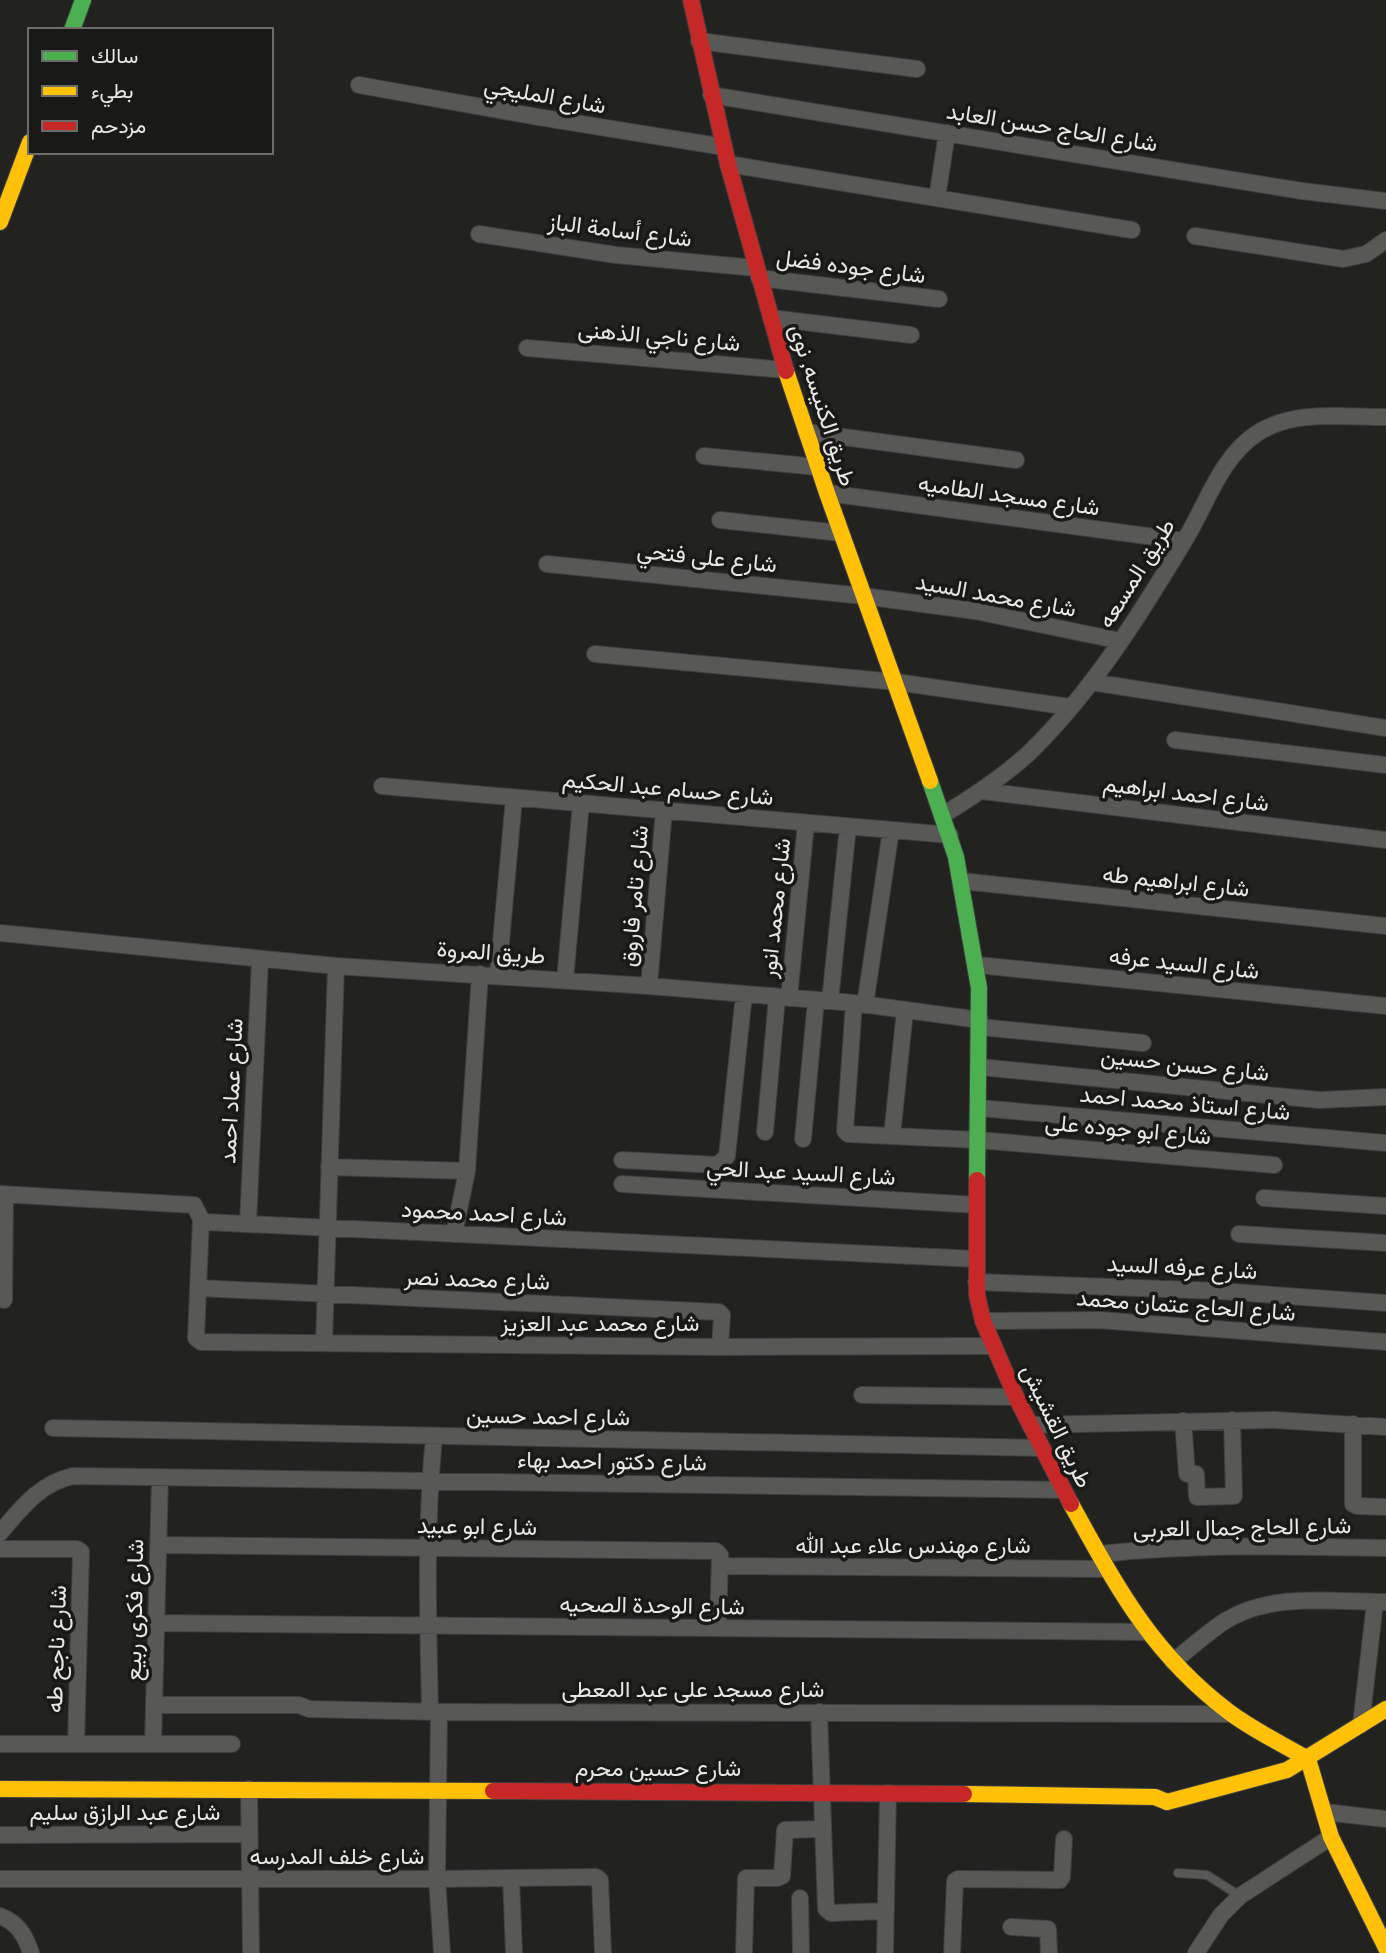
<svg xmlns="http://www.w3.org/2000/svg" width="1386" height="1953" font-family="Karla,Vazirmatn,sans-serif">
  <rect width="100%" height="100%" fill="#222221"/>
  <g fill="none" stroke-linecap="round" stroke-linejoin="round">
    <g stroke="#3f3f3f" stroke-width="10">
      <path id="lane" d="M1178,1873L1207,1875L1240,1896"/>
    </g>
    <g stroke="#3f3f3f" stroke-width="18">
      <path id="street" d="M699,41L917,69
        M359,85L538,117L724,147
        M711,95L1302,191L1386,201
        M728,164L1132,230
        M937,198L947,133
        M479,234L616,255L756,268
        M1195,236L1343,259L1366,254L1386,240
        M759,278L939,299
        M771,318L911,335
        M527,348L786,370
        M806,432L1016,460
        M704,456L818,467
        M827,493L1184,541
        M720,520L841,533
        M547,564L863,596L975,611L1121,641
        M595,654L896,682L1070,707
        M1091,682L1386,728
        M1175,740L1386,765
        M382,786L950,835
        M982,791L1386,840
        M943,815C974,796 1003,777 1029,753C1091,693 1139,616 1183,543C1206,507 1219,459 1256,434C1293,409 1344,417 1386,417
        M961,881L1386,926
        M0,933L336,966L649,986L854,1003L980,1020
        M977,965L1386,1006
        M498,975L514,798
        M565,980L581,803
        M649,986L664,810
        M789,998L806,823
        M830,1001L848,826
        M854,1003L845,1131L848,1134L978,1140L1274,1165
        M865,1005L891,830
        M980,1027L1143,1043
        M980,1067L1319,1100L1386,1097
        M979,1108L1386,1143
        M765,1132L777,997
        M892,1136L905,1010
        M803,1139L816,1000
        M622,1160L718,1165L727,1156L744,994
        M329,1167L467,1171
        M622,1184L977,1205
        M0,1194L194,1205L201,1219L206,1222L976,1259
        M1264,1198L1386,1206
        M201,1219L196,1338L201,1342L720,1347L994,1346
        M248,1224L260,960
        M454,1234L467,1171L480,974
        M1239,1234L1386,1243
        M976,1282L1219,1291L1386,1303
        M198,1288L719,1312L722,1315L720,1347
        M4,1300L5,1194
        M983,1321L1099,1320L1386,1342
        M324,1343L336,966
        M862,1395L1016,1397
        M1183,1421L1187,1474H1196L1197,1497L1234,1496L1232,1420
        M1353,1424V1504L1357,1506L1386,1507
        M1030,1425L1275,1420L1386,1427
        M53,1428L1041,1448
        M0,1533C21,1508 40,1483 73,1476L1063,1490
        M158,1545L716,1551L720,1555L718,1628
        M0,1549H77L81,1552L76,1744
        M1099,1554C1195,1544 1290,1546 1386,1548
        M720,1566L1106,1569
        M156,1623L1147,1632
        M1173,1662C1190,1648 1207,1633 1225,1621C1271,1592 1334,1602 1386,1602
        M154,1705H299L309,1709L439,1712L1232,1714
        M430,1711C428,1620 425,1528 434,1437
        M439,1712L437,1879L442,1953
        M819,1712L826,1909L831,1913L885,1911
        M1361,1725L1375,1602
        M0,1744H232
        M153,1744L160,1478
        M249,1789L251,1953
        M1324,1812L1386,1819
        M0,1835L249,1834
        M511,1878L514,1953
        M0,1879H437L596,1877L600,1880L603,1953
        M800,1898L801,1953
        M0,1916C18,1923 25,1935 31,1953
        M1011,1927L1048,1929L1049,1953
        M744,1953L746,1878H777L782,1876L785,1830L823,1829
        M885,1953L888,1793
        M952,1953L955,1881L958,1879L1060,1880L1062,1877L1064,1839
        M1196,1953L1221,1915L1240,1896L1331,1837"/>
    </g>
    <g stroke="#3f3f3f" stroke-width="18">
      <path id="fast" d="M72,30L83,0
        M930,781L956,857L979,988L977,1180"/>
    </g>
    <g stroke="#3f3f3f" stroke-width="18">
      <path id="slow" d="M0,222L30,142
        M786,371L827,493L930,781
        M1071,1504C1117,1587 1151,1653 1229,1712C1253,1730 1282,1744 1308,1759L1331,1837L1386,1948
        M0,1789L493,1791
        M964,1794L1155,1797L1167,1802L1287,1770L1386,1709"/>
    </g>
    <g stroke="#3f3f3f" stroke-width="18">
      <path id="jam" d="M691,0L728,164L786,371
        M977,1180V1295L983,1321L1016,1397L1071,1504
        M493,1791L964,1794"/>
    </g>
    <use href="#lane" stroke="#585857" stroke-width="8"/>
    <use href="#street" stroke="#585857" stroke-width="16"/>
    <use href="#fast" stroke="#4caf50" stroke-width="16"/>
    <use href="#slow" stroke="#ffc107" stroke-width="16"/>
    <use href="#jam" stroke="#c62828" stroke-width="16"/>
  </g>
  <g text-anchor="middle" stroke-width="7" stroke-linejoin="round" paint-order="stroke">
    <g font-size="23" fill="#e8e8e7" stroke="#191917">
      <text transform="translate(545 95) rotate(10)" y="8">شارع المليجي</text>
      <text transform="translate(1052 127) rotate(9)" y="8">شارع الحاج حسن العابد</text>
      <text transform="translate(620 230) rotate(7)" y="8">شارع أسامة الباز</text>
      <text transform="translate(851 266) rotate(7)" y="8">شارع جوده فضل</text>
      <text transform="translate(659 336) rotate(5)" y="8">شارع ناجي الذهنى</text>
      <text transform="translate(823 405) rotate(72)" y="8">طريق الكنيسه, نوى</text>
      <text transform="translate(1009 495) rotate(8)" y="8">شارع مسجد الطاميه</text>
      <text transform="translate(707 557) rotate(6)" y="8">شارع على فتحي</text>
      <text transform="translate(1136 573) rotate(-58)" y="8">طريق المسعه</text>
      <text transform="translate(996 595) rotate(10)" y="8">شارع محمد السيد</text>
      <text transform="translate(668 788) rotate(5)" y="8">شارع حسام عبد الحكيم</text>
      <text transform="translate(1186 793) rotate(7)" y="8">شارع احمد ابراهيم</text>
      <text transform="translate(1176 881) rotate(6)" y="8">شارع ابراهيم طه</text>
      <text transform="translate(634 896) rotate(-85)" y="8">شارع تامر فاروق</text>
      <text transform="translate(775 908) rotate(-84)" y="8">شارع محمد انور</text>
      <text transform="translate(491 952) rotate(4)" y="8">طريق المروة</text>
      <text transform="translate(1184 963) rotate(6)" y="8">شارع السيد عرفه</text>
      <text transform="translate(1185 1064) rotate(6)" y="8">شارع حسن حسين</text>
      <text transform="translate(231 1091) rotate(-87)" y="8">شارع عماد احمد</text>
      <text transform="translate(1185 1103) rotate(5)" y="8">شارع استاذ محمد احمد</text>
      <text transform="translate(1128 1129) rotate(5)" y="8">شارع ابو جوده على</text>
      <text transform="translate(801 1172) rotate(3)" y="8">شارع السيد عبد الحي</text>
      <text transform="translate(484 1213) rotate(3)" y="8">شارع احمد محمود</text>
      <text transform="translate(1182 1267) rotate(3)" y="8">شارع عرفه السيد</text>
      <text transform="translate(477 1279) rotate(2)" y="8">شارع محمد نصر</text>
      <text transform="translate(1186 1305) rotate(4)" y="8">شارع الحاج عتمان محمد</text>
      <text x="600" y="1331">شارع محمد عبد العزيز</text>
      <text transform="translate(548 1416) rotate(1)" y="8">شارع احمد حسين</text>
      <text transform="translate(1057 1426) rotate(64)" y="8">طريق القشيش</text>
      <text transform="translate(612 1461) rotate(1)" y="8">شارع دكتور احمد بهاء</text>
      <text transform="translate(477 1526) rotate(1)" y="8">شارع ابو عبيد</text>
      <text transform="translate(1242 1527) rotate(-1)" y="8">شارع الحاج جمال العربى</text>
      <text x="913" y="1553">شارع مهندس علاء عبد الله</text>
      <text transform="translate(652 1605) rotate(1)" y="8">شارع الوحدة الصحيه</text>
      <text transform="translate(134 1610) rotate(-89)" y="8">شارع فكرى ربيع</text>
      <text transform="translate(56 1649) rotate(-88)" y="8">شارع ناجح طه</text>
      <text x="693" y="1697">شارع مسجد على عبد المعطى</text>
      <text x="658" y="1776">شارع حسين محرم</text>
      <text x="125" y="1820">شارع عبد الرازق سليم</text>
      <text x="337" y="1864">شارع خلف المدرسه</text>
    </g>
  </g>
  <rect x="28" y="28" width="245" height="126" fill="#191917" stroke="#6c6c6a" stroke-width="2"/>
  <rect x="42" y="51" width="35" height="10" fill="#4caf50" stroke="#6c6c6a" stroke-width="2"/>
  <text x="91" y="63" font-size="21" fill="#e8e8e7">سالك</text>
  <rect x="42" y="86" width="35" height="10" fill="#ffc107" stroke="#6c6c6a" stroke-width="2"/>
  <text x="91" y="98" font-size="21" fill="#e8e8e7">بطيء</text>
  <rect x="42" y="121" width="35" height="10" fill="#c62828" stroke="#6c6c6a" stroke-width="2"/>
  <text x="91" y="133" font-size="21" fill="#e8e8e7">مزدحم</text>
</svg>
